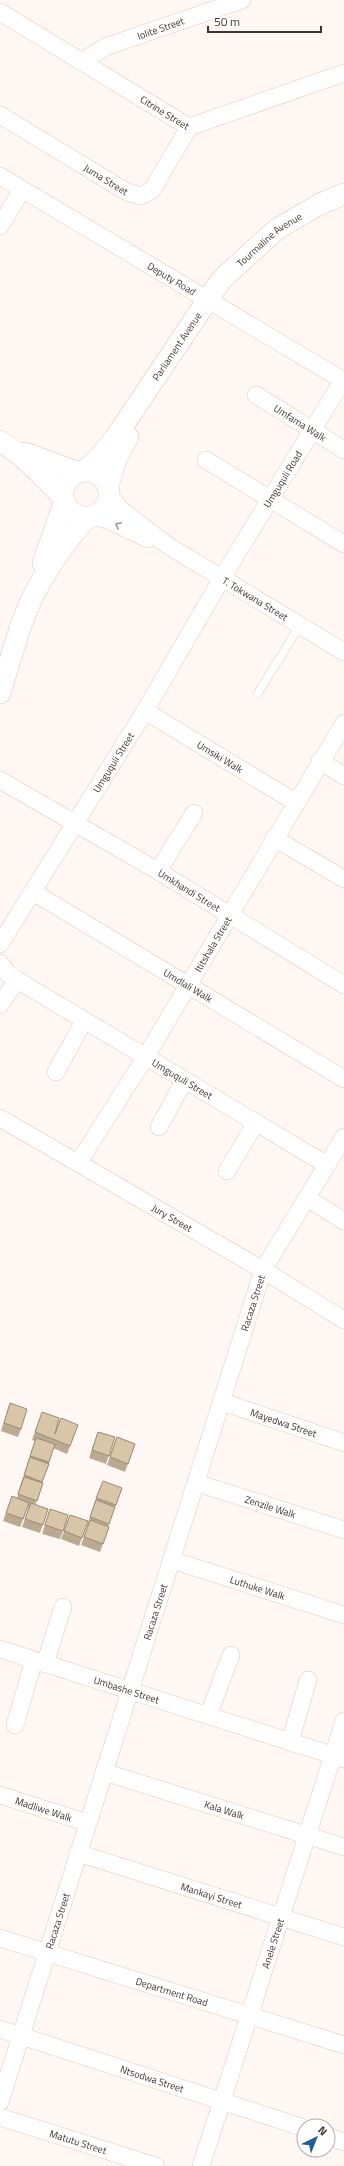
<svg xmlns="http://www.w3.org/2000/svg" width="344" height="2166" font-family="'Titillium Web',sans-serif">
  <rect width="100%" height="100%" fill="#fef7f4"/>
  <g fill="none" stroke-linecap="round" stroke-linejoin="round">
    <g stroke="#e8c6b5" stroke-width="9">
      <path id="service" d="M258,693L300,625"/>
    </g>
    <g stroke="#e8c6b5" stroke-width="18">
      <g id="minor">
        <path id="s1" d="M0,12L189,127"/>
        <path id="s2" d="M81,62L105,47L242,0"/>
        <path id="s3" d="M0,115L127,192L141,196L152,190L189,127"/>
        <path d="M189,127L344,73"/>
        <path id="s4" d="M0,176L344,381"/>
        <path d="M0,226L22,190"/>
        <path id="s5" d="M256,395L344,450"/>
        <path d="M206,460L344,544"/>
        <path id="s6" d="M109,494L120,509L167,545L344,652"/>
        <path d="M94,516L110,521L148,539"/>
        <path id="s7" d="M145,711L295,802"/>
        <path d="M320,761L344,776"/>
        <path id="s8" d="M0,780L158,871L344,985"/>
        <path d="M274,838L344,879"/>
        <path d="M158,871L194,813"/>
        <path id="s9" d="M33,892L344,1079"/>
        <path id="s10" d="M0,944L145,711L222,578L343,380"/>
        <path id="s11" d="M0,963L7,973L17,980L327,1165"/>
        <path d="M0,1005L17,980"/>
        <path d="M56,1072L84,1021"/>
        <path id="s12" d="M0,1118L263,1270L344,1320"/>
        <path d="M159,1127L184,1081"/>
        <path id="s13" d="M78,1163L145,1058L344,723"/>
        <path d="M227,1171L255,1124"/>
        <path d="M307,1198L344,1221"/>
        <path id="s14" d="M223,1402L344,1443"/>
        <path id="s15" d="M197,1483L344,1530"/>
        <path id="s16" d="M172,1560L344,1615"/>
        <path id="s17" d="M0,1649L344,1759"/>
        <path d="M45,1664L63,1607"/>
        <path d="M208,1716L231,1655"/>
        <path d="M15,1725L34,1660"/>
        <path d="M290,1742L308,1680"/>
        <path id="s18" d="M104,1772L344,1847"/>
        <path id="s19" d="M0,1795L88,1823"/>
        <path id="s20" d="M78,1853L344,1937"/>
        <path id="s21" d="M0,1938L344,2045"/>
        <path id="s22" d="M0,2029L304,2128"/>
        <path id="s23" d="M0,2102L263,1270L344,1137"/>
        <path id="s24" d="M0,2117L156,2166"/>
        <path d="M328,2136L344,2142"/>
        <path id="s25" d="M201,2166L344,1721"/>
      </g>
    </g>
    <g stroke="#e8c6b5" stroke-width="22">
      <g id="tertiary">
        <path d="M0,441C24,456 43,476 62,496"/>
        <path d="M25,453L77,472"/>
        <circle cx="86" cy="494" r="23"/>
        <path id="s26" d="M84,471L96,461L115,438L221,280L277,229L320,204L344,194"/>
        <path d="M108,486L116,459L128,437"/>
        <path d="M43,563L64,503"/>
        <path d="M0,693C12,657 20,618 39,585C52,561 69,537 87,518"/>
      </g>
    </g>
    <use href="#service" stroke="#fff" stroke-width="8"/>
    <use href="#minor" stroke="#fff" stroke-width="17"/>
    <use href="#tertiary" stroke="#fff" stroke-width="21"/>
  </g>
  <path fill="#bbaa91" d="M10,1403L21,1429L18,1437L1,1431Z
    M39,1420L55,1434L75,1433L67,1454L53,1448L49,1464L42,1483H43L35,1505L48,1509L40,1533L22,1527L29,1507H28L20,1527L3,1521L12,1496L17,1498L21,1483L28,1464H27L35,1441L32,1440Z
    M98,1432L115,1437L106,1464L89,1458Z
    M117,1437L135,1444L125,1472L107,1465Z
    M122,1488L108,1527H109L100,1552L81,1545L88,1526H87L96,1498Z
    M50,1509L63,1531L60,1539L42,1534Z
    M70,1515L88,1521L79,1546L61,1539Z"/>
  <path fill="#d9c6a9" stroke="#988b76" d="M10,1403L27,1409L21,1429L4,1423Z
    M42,1412L59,1418L55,1434L61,1418L78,1425L70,1446L35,1432Z
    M98,1432L115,1437L109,1456L92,1450Z
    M117,1437L135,1444L128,1464L110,1457Z
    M36,1438L55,1444L49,1462L30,1456Z
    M30,1457L49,1464L42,1482L24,1475Z
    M24,1477L43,1483L37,1501L18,1494Z
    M103,1481L122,1488L116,1505L96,1498Z
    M12,1496L29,1503L23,1519L6,1513Z
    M96,1500L115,1507L109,1524L90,1517Z
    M31,1503L48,1509L43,1525L25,1519Z
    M50,1509L68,1515L63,1531L45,1525Z
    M70,1515L88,1521L82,1538L64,1531Z
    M90,1520L109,1527L103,1544L84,1537Z"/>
  <defs><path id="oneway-chevron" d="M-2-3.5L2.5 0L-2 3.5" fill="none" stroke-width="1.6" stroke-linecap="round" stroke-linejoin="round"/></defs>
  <use stroke="#a09896" href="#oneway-chevron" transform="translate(118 525) rotate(-155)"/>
  <g text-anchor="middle" stroke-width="3.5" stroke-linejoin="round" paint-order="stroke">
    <g font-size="10" fill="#40322c" stroke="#fff">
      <text dy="4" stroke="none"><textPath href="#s2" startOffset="87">Iolite Street</textPath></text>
      <text dy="4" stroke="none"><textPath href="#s1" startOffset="193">Citrine Street</textPath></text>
      <text dy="4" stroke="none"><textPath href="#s3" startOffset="124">Juma Street</textPath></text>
      <text dy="4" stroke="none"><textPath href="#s26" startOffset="299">Tourmaline Avenue</textPath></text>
      <text dy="4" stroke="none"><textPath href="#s4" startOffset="200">Deputy Road</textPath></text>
      <text dy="4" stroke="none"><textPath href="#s26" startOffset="156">Parliament Avenue</textPath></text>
      <text dy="4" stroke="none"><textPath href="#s5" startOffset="52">Umfama Walk</textPath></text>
      <text dy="4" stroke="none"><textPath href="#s10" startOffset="544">Umguquli Road</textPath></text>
      <text dy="4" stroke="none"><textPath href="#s6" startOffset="181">T. Tokwana Street</textPath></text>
      <text dy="4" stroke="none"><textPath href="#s7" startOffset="88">Umsiki Walk</textPath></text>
      <text dy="4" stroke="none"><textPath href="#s10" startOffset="214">Umguquli Street</textPath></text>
      <text dy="4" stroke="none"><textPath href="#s8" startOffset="219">Umkhandi Street</textPath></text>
      <text dy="4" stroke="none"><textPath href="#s13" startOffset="257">Ititshala Street</textPath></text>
      <text dy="4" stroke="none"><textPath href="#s9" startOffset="181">Umdlali Walk</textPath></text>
      <text dy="4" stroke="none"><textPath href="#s11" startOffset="217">Umguquli Street</textPath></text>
      <text dy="4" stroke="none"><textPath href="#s12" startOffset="199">Jury Street</textPath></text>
      <text dy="4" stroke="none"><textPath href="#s23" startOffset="838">Racaza Street</textPath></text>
      <text dy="4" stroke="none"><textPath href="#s14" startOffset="64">Mayedwa Street</textPath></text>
      <text dy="4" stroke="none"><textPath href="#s15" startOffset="77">Zenzile Walk</textPath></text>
      <text dy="4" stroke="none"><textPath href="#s16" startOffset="90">Luthuke Walk</textPath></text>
      <text dy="4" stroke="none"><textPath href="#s23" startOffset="514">Racaza Street</textPath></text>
      <text dy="4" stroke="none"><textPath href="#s17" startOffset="133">Umbashe Street</textPath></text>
      <text dy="4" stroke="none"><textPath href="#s19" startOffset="46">Madliwe Walk</textPath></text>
      <text dy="4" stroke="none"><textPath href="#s18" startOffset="126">Kala Walk</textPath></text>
      <text dy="4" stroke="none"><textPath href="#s20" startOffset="140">Mankayi Street</textPath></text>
      <text dy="4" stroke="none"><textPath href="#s23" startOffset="190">Racaza Street</textPath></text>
      <text dy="4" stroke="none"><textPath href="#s25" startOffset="234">Anele Street</textPath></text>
      <text dy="4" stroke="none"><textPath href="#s21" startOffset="180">Department Road</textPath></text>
      <text dy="4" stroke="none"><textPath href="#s22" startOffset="160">Ntsodwa Street</textPath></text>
      <text dy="4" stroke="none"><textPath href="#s24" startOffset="82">Matutu Street</textPath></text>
    </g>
  </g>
  <g transform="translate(316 2138) rotate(43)"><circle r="19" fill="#ffffff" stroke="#b3adab"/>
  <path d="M0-3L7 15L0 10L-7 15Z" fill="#215e94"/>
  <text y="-6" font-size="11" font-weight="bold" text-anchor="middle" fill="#40322c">N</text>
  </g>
  <path d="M208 26v6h113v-6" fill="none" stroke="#40322c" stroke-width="2"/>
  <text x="214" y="26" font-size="12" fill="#40322c" stroke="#ffffff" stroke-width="3" paint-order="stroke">50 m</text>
</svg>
